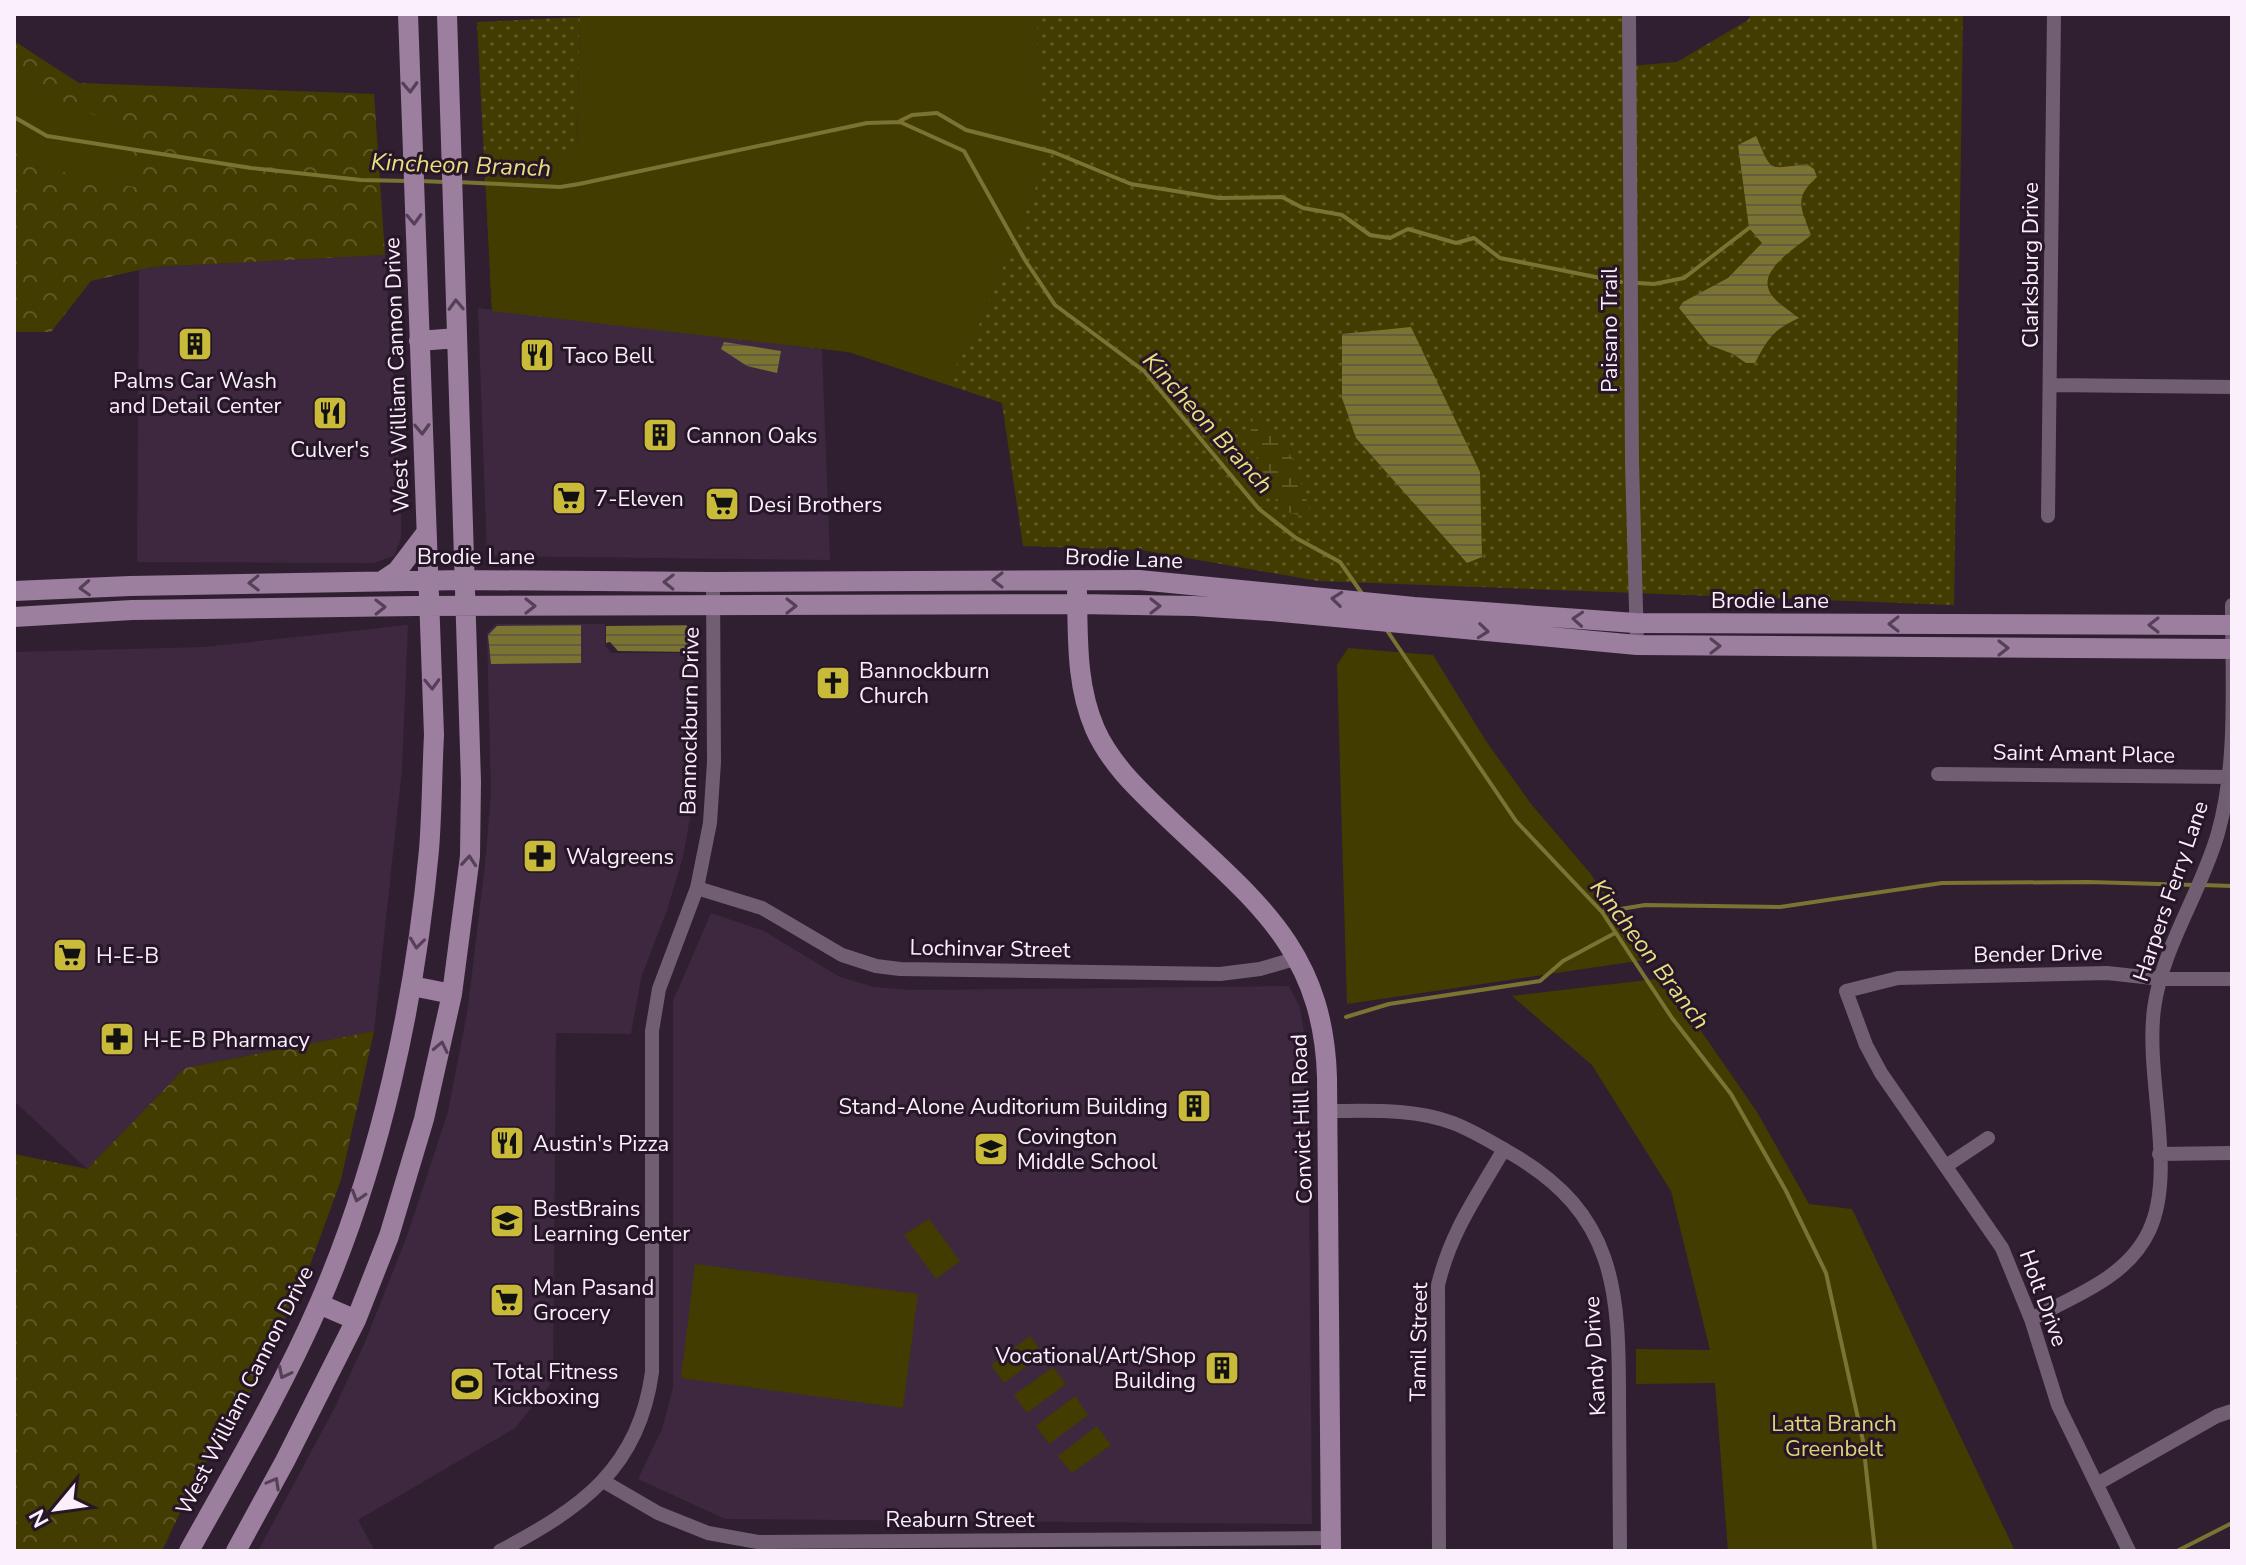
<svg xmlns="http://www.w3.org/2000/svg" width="2246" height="1565" font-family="'Nunito Sans',sans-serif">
  <defs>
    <pattern id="grass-dots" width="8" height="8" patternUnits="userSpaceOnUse" patternTransform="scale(2)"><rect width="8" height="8" fill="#433c00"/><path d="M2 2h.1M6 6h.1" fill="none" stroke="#5f5826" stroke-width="1.8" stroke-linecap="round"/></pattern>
    <pattern id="forest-crowns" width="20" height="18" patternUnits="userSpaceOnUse" patternTransform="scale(2)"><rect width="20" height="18" fill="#433c00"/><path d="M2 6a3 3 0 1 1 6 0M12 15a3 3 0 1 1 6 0" fill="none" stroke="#5f5826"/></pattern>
    <pattern id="wetland-marsh" width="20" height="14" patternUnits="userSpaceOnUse" patternTransform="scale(2)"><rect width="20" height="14" fill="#433c00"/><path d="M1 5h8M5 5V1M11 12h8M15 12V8" fill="none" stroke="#5f5826"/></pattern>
    <pattern id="water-rules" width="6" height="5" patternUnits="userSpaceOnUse" patternTransform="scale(2)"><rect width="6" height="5" fill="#7a7331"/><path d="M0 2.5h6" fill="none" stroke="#625e3e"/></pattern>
  </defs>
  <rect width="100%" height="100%" fill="#301f31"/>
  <path fill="#3d283f" d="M385,255L401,496V538L394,556L373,563L137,562L139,270L153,267Z
    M478,308L822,349L830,560L487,556Z
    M496,624H605V645L611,653H693L694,722L691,812L683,857L667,910L641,978L631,1034L556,1033L553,1381L515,1428L358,1520L375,1551H258L334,1409L365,1342L407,1236L448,1112L468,1007L485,864L491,794L487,633Z
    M408,625L402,769L374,1031L185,1068L87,1169L14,1101V652L204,647Z
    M711,913L764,931L840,977L874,987L912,990L1289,986L1300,1008L1308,1055L1312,1524L725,1519L638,1479L662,1429L673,1388V1001Z"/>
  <path fill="url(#grass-dots)" d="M1037,14H1629L1630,66L1677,62L1748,20L1751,14H1963L1954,605L1318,581L1142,550L1023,546L1002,403L849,352L492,311L477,22L580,17L577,150L1038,179Z"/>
  <path fill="url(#forest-crowns)" d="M14,41L79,83L374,94L385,255L152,267L91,281L51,332H14Z
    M374,1031L341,1180L310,1265L230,1436L202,1466L162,1551H14V1154L87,1169L185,1068Z"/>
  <path fill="url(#wetland-marsh)" d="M1255,408L1293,459L1313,519L1280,510L1249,440Z"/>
  <path fill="#433c00" d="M580,14H1037L1039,179L981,321L946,384L849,352L492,311L484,150H577Z
    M14,80L133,132L134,187L40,167L14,152Z
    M1348,648L1433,655L1486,741L1531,804L1590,873L1651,959L1347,1004L1337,665Z
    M1656,979L1699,1028L1757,1112L1809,1204L1852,1209L2015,1551H1728L1715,1383L1636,1384V1349L1710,1350L1671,1191L1592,1065L1512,996Z
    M929,1219L960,1261L936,1279L904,1235Z
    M695,1264L918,1294L903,1408L681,1378Z
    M1030,1336L1043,1354L1004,1383L991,1365Z
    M1053,1367L1066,1384L1027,1413L1014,1395Z
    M1075,1396L1088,1415L1049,1444L1036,1426Z
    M1097,1426L1111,1445L1072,1473L1058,1456Z"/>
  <path fill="url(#water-rules)" d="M1756,136C1773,175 1768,168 1807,164L1814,169L1817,177C1793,198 1801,208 1811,235C1795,249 1751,273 1774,298C1781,306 1791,312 1799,318C1774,329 1768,338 1755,363H1746L1733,354L1709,345L1679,308L1683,302L1728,278L1762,243L1749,228L1738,145Z
    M1411,327L1480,472L1482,557L1467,563L1356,438L1342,398V334Z
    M724,342L781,351L777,373L747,366L721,349Z
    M581,625V663L491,664L488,635L497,626Z
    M686,625L693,633L694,652L618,651L610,642L606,643V626Z"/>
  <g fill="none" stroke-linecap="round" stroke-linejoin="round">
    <path stroke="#7a7331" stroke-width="4" d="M14,117L47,136L251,168L361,180L408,181
      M900,121L912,115L937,113L966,130L1053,152L1131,184L1219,198L1282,197L1303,208L1342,215L1370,235L1390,238L1408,229L1456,243L1474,238L1500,258L1621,282
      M421,181L444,182
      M457,182L560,187L579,184L867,123L900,122L964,151L1025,260L1055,305L1144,371L1259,509L1296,538L1340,562L1363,595
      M1638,283L1654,284L1684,278L1749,228
      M1386,629L1516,821L1602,912L1672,1018L1731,1094L1786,1191L1826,1273L1863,1441L1875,1551
      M2202,885L2232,886
      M1602,912L1645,905L1780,907L1942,883L2088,882L2194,885
      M1346,1017L1389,1004L1540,981L1563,961L1615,933
      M2177,1551L2232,1523"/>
    <path stroke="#715e73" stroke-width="14" d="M1629,14L1632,462L1637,645
      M2051,385L2232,387
      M2048,516L2054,14
      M1938,774L2230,777
      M697,888L762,908L842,955L876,966L900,969L1220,974L1260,969L1298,958
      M1327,1111C1370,1111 1413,1108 1453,1123C1474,1131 1493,1143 1512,1154C1616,1214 1619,1291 1619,1399C1619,1450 1620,1500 1620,1551
      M2159,1154L2232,1153
      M1946,1166L1988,1138
      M2031,1319C2074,1296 2127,1278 2149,1231C2177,1172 2145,1077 2154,1009C2162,947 2201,893 2218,833C2238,762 2232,679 2232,605
      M603,1481L658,1513L708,1533L758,1542L1331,1538
      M2097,1484L2217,1416L2232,1411
      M500,1551C581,1508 639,1469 652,1372V1031L659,989L697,888L710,823L714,762L713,582
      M1439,1551L1438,1285C1451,1231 1477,1196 1504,1149
      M2129,1551L2058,1405L2031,1319L2002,1248L1881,1073L1866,1045L1846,991L1898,978L2107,973L2162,979H2232"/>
    <path stroke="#9c7e9e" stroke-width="20" d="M419,341L457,338
      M382,581L397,571L426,533
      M14,591L130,586L463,580L713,582L1139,580L1414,607L1635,623L2232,625
      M1077,592C1078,639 1076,685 1095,729C1111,765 1140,791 1168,818C1254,900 1323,948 1327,1077L1331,1551
      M14,617L132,610L415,606L1077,604L1194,606L1270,611L1637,645L2232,649
      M412,986L452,994
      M319,1304L356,1320
      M189,1551C234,1470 282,1389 319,1304C380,1164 415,1002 429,850C432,812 432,773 434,735L408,14
      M236,1551L285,1461L356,1320L389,1236L424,1119L452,994L470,856L471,782L447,14"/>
  </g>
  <defs><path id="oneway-chevron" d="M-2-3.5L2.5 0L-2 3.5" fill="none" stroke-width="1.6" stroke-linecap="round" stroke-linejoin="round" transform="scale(2)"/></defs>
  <g stroke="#554057">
    <use href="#oneway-chevron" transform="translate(410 87) rotate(88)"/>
    <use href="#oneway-chevron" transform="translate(414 219) rotate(88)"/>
    <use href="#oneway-chevron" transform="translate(456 305) rotate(-92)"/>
    <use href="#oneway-chevron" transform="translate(422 429) rotate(88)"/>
    <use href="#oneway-chevron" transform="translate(998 580) rotate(180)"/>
    <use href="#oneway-chevron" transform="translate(669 582) rotate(-179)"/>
    <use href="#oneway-chevron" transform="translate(254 583) rotate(179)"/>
    <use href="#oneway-chevron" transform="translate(85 588) rotate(177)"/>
    <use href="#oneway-chevron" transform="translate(1337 599) rotate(-174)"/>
    <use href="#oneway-chevron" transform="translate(530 606)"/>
    <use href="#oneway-chevron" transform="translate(791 606)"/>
    <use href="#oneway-chevron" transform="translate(1155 606)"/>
    <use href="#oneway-chevron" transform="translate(380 607) rotate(-1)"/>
    <use href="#oneway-chevron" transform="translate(1578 619) rotate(-176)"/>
    <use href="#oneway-chevron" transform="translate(1894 624) rotate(-180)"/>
    <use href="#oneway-chevron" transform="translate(2154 625) rotate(-180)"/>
    <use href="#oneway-chevron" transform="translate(1483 631) rotate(6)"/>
    <use href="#oneway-chevron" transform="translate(1715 646)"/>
    <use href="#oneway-chevron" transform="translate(2003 648)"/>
    <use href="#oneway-chevron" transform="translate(432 684) rotate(88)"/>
    <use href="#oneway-chevron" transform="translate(469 861) rotate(-85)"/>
    <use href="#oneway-chevron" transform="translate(417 943) rotate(97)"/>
    <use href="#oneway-chevron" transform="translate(441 1047) rotate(-78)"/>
    <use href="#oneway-chevron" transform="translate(358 1196) rotate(107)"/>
    <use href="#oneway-chevron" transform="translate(284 1373) rotate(117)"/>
    <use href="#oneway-chevron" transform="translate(274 1483) rotate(-61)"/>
  </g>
  <defs>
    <g id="building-square" transform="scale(1.8)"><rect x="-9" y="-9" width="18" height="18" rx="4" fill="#c9ba3a" stroke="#261627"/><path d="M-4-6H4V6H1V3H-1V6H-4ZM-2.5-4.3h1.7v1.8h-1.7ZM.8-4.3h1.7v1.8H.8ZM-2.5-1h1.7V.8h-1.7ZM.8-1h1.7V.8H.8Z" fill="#111"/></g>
    <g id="restaurant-square" transform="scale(1.8)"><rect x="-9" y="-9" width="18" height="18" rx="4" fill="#c9ba3a" stroke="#261627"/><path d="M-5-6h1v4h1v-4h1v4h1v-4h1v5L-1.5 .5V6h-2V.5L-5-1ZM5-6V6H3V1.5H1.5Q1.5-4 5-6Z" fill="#111"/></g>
    <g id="supermarket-square" transform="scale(1.8)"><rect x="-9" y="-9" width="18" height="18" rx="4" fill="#c9ba3a" stroke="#261627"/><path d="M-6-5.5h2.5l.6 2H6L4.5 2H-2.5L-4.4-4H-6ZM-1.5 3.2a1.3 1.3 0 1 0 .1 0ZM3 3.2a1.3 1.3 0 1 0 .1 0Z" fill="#111"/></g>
    <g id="church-square" transform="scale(1.8)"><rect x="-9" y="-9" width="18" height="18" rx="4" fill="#c9ba3a" stroke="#261627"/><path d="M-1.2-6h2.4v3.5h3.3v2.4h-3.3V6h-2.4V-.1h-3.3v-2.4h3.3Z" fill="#111"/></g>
    <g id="pharmacy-square" transform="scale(1.8)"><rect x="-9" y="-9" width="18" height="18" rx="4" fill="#c9ba3a" stroke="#261627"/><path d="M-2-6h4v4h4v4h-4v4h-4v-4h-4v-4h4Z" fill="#111"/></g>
    <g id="school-square" transform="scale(1.8)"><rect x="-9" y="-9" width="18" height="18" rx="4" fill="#c9ba3a" stroke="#261627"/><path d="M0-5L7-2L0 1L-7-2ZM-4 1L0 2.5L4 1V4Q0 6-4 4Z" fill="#111"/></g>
    <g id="stadium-square" transform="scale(1.8)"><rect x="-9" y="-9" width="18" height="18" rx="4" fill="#c9ba3a" stroke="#261627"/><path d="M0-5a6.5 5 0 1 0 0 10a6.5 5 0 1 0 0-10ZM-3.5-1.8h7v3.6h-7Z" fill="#111"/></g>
  </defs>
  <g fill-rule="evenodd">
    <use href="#building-square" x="195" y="344"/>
    <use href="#restaurant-square" x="537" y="355"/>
    <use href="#restaurant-square" x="330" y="413"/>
    <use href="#building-square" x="660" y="435"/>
    <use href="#supermarket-square" x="569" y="498"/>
    <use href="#supermarket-square" x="722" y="504"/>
    <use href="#church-square" x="833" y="683"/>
    <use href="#pharmacy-square" x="540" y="856"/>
    <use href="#supermarket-square" x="70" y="955"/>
    <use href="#pharmacy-square" x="117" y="1039"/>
    <use href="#building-square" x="1194" y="1106"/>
    <use href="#restaurant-square" x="507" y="1143"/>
    <use href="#school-square" x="991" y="1149"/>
    <use href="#school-square" x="507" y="1221"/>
    <use href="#supermarket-square" x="507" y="1300"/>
    <use href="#building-square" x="1222" y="1368"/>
    <use href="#stadium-square" x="467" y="1384"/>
  </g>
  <g text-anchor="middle" stroke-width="6" stroke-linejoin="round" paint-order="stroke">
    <g font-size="22" fill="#faeffb" stroke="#261627">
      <text transform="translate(2030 265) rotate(-90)" y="8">Clarksburg Drive</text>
      <text transform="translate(1609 330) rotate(-90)" y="8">Paisano Trail</text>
      <text transform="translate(396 375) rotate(-92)" y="8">West William Cannon Drive</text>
      <text x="476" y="564">Brodie Lane</text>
      <text transform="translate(1124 558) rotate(2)" y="8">Brodie Lane</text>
      <text x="1770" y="608">Brodie Lane</text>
      <text transform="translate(689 721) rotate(-89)" y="8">Bannockburn Drive</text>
      <text transform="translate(2084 753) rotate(1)" y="8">Saint Amant Place</text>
      <text transform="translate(2170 891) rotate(-71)" y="8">Harpers Ferry Lane</text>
      <text transform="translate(990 948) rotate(1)" y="8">Lochinvar Street</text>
      <text transform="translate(2038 953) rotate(-1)" y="8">Bender Drive</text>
      <text transform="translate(1301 1119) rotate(-92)" y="8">Convict Hill Road</text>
      <text transform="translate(2044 1298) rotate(70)" y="8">Holt Drive</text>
      <text transform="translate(1418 1342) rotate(-89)" y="8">Tamil Street</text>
      <text transform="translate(1594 1356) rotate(-93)" y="8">Kandy Drive</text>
      <text transform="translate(244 1390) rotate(-63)" y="8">West William Cannon Drive</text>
      <text x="960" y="1527">Reaburn Street</text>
    </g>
    <g font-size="22" fill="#faeffb" stroke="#261627" text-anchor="start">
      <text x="563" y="363">Taco Bell</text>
      <text x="195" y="388" text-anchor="middle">Palms Car Wash<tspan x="195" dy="25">and Detail Center</tspan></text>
      <text x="686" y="443">Cannon Oaks</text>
      <text x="330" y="457" text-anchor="middle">Culver's</text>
      <text x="595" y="506">7-Eleven</text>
      <text x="748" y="512">Desi Brothers</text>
      <text x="859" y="678">Bannockburn<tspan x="859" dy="25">Church</tspan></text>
      <text x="566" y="864">Walgreens</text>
      <text x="96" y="963">H-E-B</text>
      <text x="143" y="1047">H-E-B Pharmacy</text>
      <text x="1168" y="1114" text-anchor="end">Stand-Alone Auditorium Building</text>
      <text x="1017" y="1144">Covington<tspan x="1017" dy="25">Middle School</tspan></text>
      <text x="533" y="1151">Austin's Pizza</text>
      <text x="533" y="1216">BestBrains<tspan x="533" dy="25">Learning Center</tspan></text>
      <text x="533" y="1295">Man Pasand<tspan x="533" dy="25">Grocery</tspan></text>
      <text x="1196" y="1363" text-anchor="end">Vocational/Art/Shop<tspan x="1196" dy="25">Building</tspan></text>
      <text x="493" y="1379">Total Fitness<tspan x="493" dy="25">Kickboxing</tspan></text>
    </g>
    <g font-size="22" fill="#dfd476" stroke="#261627">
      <text x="1834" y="1431">Latta Branch<tspan x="1834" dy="25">Greenbelt</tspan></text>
    </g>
    <g font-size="24" font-style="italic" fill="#e8dd7f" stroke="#261627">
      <text transform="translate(461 165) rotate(2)" y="8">Kincheon Branch</text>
      <text transform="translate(1208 423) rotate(48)" y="8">Kincheon Branch</text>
      <text transform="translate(1650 954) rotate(53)" y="8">Kincheon Branch</text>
    </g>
  </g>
  <rect width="2246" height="1565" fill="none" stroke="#faeffb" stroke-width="32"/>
  <g transform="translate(56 1509) rotate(241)" stroke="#261627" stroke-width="6" paint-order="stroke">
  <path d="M0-6L14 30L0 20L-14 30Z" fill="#faeffb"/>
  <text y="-12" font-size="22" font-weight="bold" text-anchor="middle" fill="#faeffb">N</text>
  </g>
</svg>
